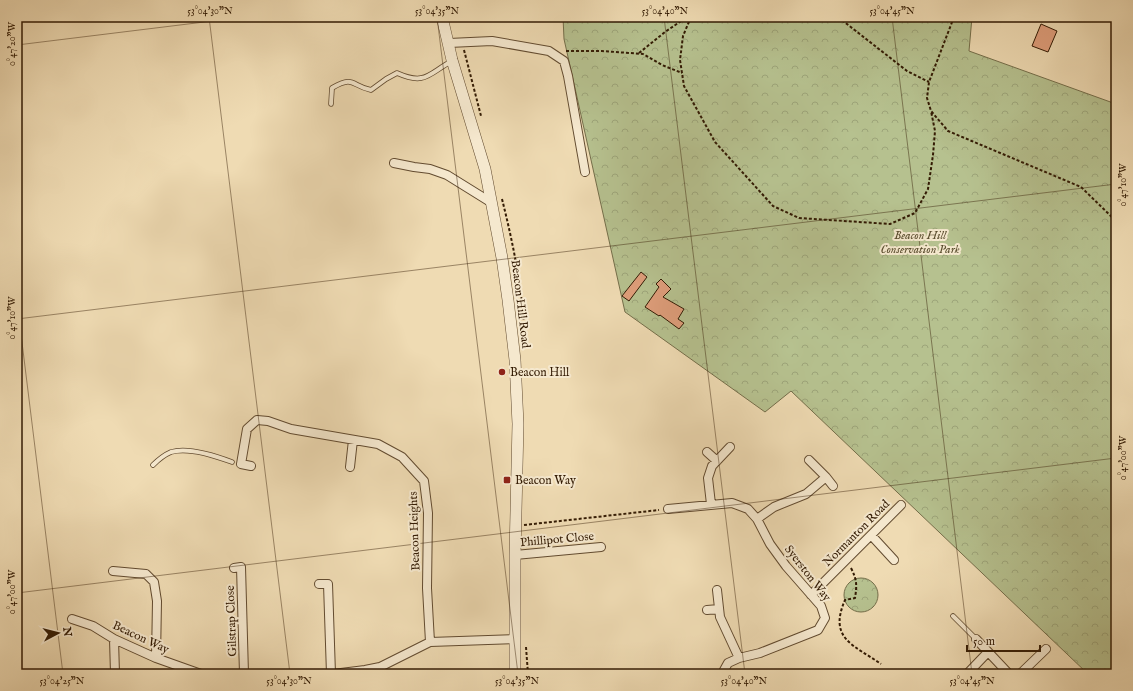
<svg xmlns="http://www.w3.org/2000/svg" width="1133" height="691" font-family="'IM FELL English',serif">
  <defs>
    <pattern id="park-crowns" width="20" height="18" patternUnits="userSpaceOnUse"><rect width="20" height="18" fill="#b6c18f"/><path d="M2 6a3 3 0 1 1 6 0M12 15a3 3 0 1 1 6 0" fill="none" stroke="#9da57a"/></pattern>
  </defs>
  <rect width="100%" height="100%" fill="#efdbb3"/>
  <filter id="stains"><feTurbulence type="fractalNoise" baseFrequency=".005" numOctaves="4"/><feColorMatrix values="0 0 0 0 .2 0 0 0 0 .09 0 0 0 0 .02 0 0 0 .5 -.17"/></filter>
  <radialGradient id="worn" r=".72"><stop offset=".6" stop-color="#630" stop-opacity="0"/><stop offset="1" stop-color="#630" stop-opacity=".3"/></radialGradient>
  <path fill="url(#park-crowns)" stroke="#746e4a" d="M563,17H972L969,51L1116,104V674H1088L791,391L765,412L625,312L564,39Z
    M844 595a17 17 0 1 1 34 0a17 17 0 1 1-34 0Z"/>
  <path fill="#df9e7b" stroke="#331b04" d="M1041,24L1057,31L1048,52L1032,46Z
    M641,272L647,277L629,301L622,296Z
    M661,279L671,289L663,297L684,309L678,319L684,323L679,329L660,315L659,316L645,307L659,287L656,284Z"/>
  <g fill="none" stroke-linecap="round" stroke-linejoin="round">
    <g stroke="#624b30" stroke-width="5.5">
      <path id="service" d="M331,104L332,88C355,75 351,86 371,90L386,79L397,73C426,86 429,73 452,61
        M153,465C158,460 164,455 171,452C187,447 216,456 232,462
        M953,616L976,639"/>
    </g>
    <g stroke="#624b30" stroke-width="10">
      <path id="minor" d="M449,43L492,41L549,51L564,61L568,76L585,172
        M394,163L414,167L430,169L447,175L492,203
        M707,452L717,461
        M251,466L241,464L247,429L257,420L268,421L291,429L378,444L402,457L424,481L428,513L427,588L430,642
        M350,467L353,440
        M826,477L833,486
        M711,504L708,478L712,466L730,447
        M668,509L732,503L748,509L757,519L770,544L786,566L821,606L825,618L818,630L760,653L739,658L728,663L723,672V674
        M757,519L774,507L806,494L826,477L809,460
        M871,535L894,560
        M515,555L601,547
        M234,568L241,567L244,674
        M113,571L146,574L154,582L157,601L156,658
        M319,584H328L331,674
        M717,590L720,617L739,658
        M811,595L901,505
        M707,610L719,609
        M72,619L93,626L114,639L156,658L201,674
        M114,639L115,674
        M976,639L1009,674
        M236,674H270
        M333,674L365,670L380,667L430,642L514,639
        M967,674L988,652
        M1020,674L1046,649"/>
    </g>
    <g stroke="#624b30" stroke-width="12">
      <path id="tertiary" d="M442,17L452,60L485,169L502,258L508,300L515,360L518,424L515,555V674"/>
    </g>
    <path stroke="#331b04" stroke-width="2" stroke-dasharray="3 2" stroke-linecap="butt" d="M691,17L683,36L680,60L684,86L715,142L773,206L799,218L890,224L915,213L928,189L933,155L935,131L931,111
      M838,17L907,71L929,82
      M954,17L929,82L927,98L931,111L948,131L1081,187L1116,221
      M464,50L481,116
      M566,51H602L643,54L662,65L682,73
      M639,53L665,32L687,17
      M502,199C514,247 524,297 525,347
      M524,525L659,510
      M851,568C857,580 857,585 855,598L845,600C828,639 854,645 881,664
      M526,647L528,674"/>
    <use href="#service" stroke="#f5e8ce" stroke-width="4"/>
    <use href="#minor" stroke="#f5e8ce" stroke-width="8"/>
    <use href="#tertiary" stroke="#f5e8ce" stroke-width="11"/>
  </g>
  <path fill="none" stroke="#331b04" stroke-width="1" stroke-opacity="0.45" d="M209,17L290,674M437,17L518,674M664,17L745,674M892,17L972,674M17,45L245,17M17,302L63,674M17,319L1116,184M17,593L1116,458"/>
  <g fill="#8f2418" stroke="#f5e8ce" stroke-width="1.5">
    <circle cx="502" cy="372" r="4"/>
    <rect x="503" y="476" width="8" height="8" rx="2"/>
  </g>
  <g text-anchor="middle" stroke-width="4" stroke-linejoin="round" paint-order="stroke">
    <g font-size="12" font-style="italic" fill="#5a4d2e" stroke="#f5e8ce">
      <text x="920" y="239">Beacon Hill<tspan x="920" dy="14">Conservation Park</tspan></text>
    </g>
    <g font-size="12" fill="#331b04" stroke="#f5e8ce">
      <text transform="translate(521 304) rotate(83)" y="4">Beacon Hill Road</text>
      <text transform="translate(414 531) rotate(-92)" y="4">Beacon Heights</text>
      <text transform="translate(856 533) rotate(-45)" y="4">Normanton Road</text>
      <text transform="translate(557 539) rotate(-5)" y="4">Phillipot Close</text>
      <text transform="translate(808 573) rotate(52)" y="4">Syerston Way</text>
      <text transform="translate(231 621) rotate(-92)" y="4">Gilstrap Close</text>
      <text transform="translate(141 637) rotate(25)" y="4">Beacon Way</text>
    </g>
    <g font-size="12" fill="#331b04" stroke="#f5e8ce" text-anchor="start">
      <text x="510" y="376">Beacon Hill</text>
      <text x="515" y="484">Beacon Way</text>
    </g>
  </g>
  <rect width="1133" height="691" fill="none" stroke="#efdbb3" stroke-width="44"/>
  <g transform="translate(58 633) rotate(83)" stroke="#f5e8ce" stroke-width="3" paint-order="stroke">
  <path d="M0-3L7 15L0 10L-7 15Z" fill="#331b04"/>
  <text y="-6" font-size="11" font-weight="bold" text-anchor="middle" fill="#331b04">N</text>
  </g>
  <path d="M967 645v6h73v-6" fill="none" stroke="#331b04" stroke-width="2"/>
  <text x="973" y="645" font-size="12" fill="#331b04" stroke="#f5e8ce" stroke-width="3" paint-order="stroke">50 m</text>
  <rect x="22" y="22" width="1089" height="647" fill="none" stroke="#331b04" stroke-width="1.5"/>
  <g font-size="10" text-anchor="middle" fill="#331b04">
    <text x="210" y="14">53°04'30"N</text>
    <text x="437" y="14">53°04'35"N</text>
    <text x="665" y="14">53°04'40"N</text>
    <text x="892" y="14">53°04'45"N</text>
    <text transform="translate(11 44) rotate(-90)" y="4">0°47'20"W</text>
    <text transform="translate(1122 185) rotate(-90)" y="4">0°47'10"W</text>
    <text transform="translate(11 318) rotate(-90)" y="4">0°47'10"W</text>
    <text transform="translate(1122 458) rotate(-90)" y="4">0°47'00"W</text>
    <text transform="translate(11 592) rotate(-90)" y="4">0°47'00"W</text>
    <text x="62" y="684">53°04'25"N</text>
    <text x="289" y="684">53°04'30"N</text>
    <text x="517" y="684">53°04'35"N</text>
    <text x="744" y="684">53°04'40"N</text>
    <text x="972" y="684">53°04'45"N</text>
  </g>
  <rect width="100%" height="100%" filter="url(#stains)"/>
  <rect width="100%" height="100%" fill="url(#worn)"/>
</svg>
